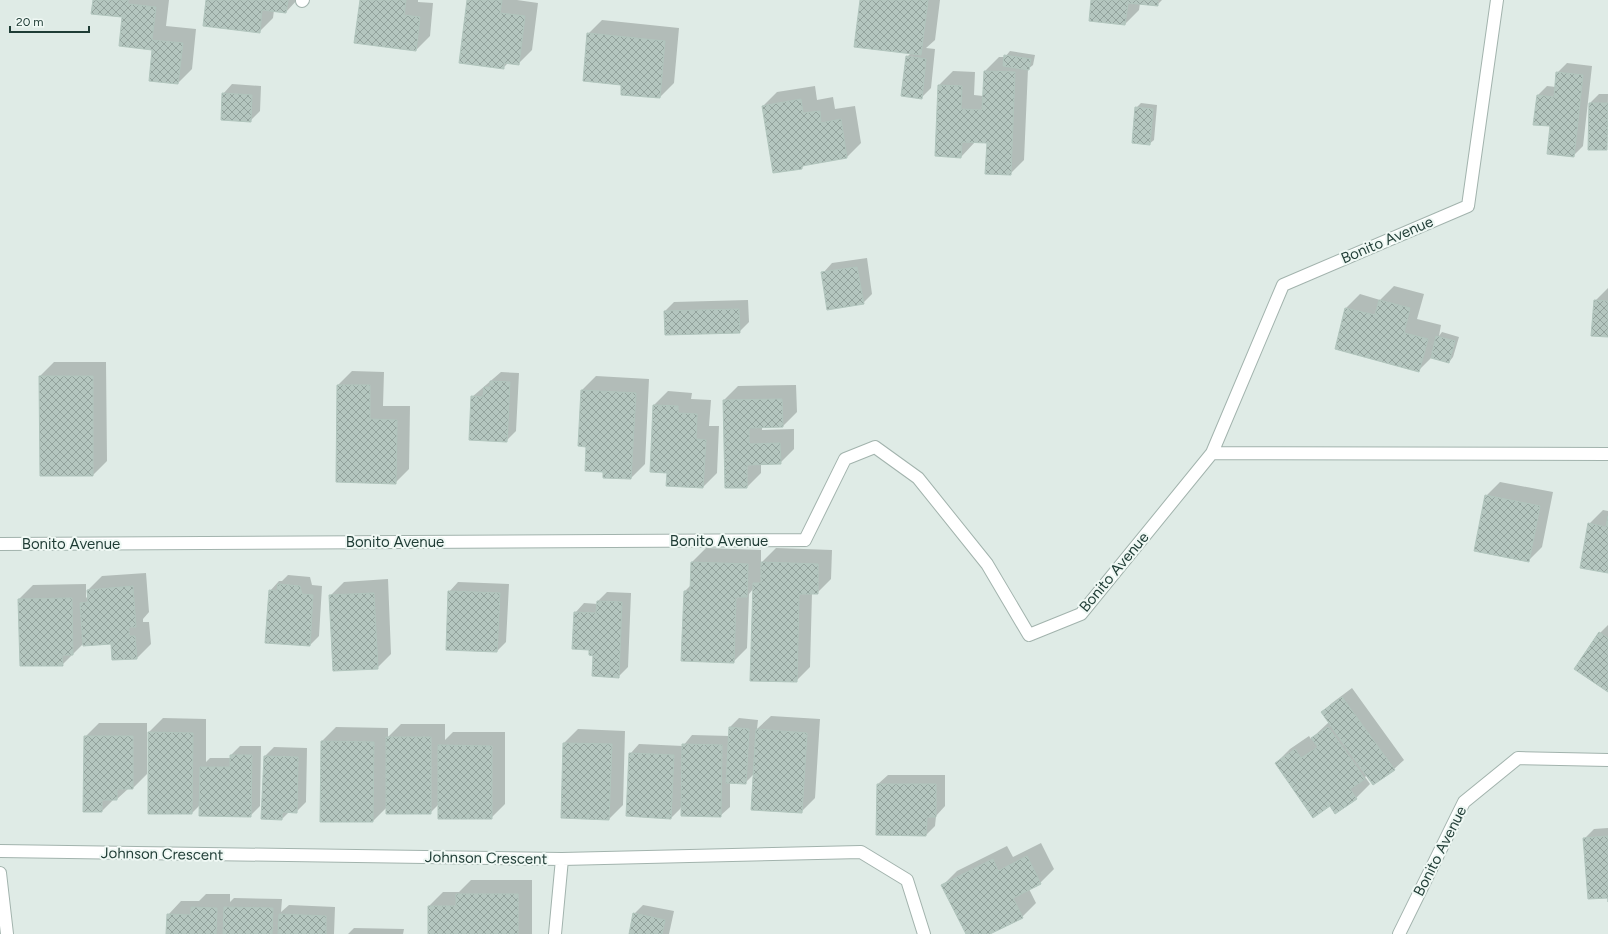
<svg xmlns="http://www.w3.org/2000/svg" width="1608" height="934" font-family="Figtree,sans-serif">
  <defs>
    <pattern id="building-cross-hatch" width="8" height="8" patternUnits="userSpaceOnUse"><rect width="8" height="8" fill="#b4c6bf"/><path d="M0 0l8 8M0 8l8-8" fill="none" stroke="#92a29c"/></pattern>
  </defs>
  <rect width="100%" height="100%" fill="#dfebe6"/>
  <path fill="#0003" d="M94,0H169L166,26L196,29L192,69L178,83L153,49L123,16Z
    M207,0H297L286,12L274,10L273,18L259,32Z
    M361,0H418V2L433,3L430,36L416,50Z
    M468,0H517L538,3L532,50L518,64L508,63L503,68Z
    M861,0H940L935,40L926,48L935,49L931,88L922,97L907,57L911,53Z
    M1092,0H1162L1157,5L1140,3L1139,10L1125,24Z
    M602,20L679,28L674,83L660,97L623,84L588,34Z
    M1010,51L1035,55L1033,65L1028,69L1024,160L1010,174L988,142H975L961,157L939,85L953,71L975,72L974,95L983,96L985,71L999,57H1005Z
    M1567,63L1592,66L1583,146L1573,156L1551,125L1538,95L1547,86L1556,87L1557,73Z
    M232,84L261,86L260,111L250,121L223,94Z
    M815,86L817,100L833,97L835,109L855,106L861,143L847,157L805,164L802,168L763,106L777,92Z
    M1599,94H1608L1607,149L1590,103Z
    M1141,103L1157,105L1154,140L1149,144L1136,108Z
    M867,258L872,294L863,303L823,273L832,263Z
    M1394,286L1424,294L1417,319L1441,325L1439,336L1442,332L1459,337L1453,357L1449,362L1432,357L1419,370L1346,308L1360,294L1380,300Z
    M1608,288V336L1595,301Z
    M748,300L749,322L739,332L665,311L674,302Z
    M54,362H106L107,461L93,475H41L40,376Z
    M352,371L384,372L383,406H410L409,469L395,483L337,481L338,385Z
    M501,372L519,373L516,431L506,441L472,397Z
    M596,376L649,379L645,464L631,478L604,471L587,446L582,390Z
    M796,385L797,412L783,426L762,427V430L794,429V449L780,463H761V473L747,487H726L724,400L738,386Z
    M668,391L692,393L691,399L711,400L709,426H719L717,473L703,487L668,472L654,405Z
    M1500,482L1553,492L1542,547L1528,561L1486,496Z
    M1603,510L1608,511V572L1589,524Z
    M706,548L761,550V563L776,548L832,550L831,579L817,593H812L810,667L796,681L753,589L749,594L747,648L733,662L685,591L691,585L692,562Z
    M146,573L149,612L143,619V622H149L151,644L137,658L112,643H84L62,665H21L19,599L33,585L86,584V598L88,596V590L102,576Z
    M288,575L310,577L312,585L322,586L319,636L310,645L270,591L279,581H282Z
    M388,579L391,654L377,668L330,596L344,582Z
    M458,582L509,584L506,642L497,651L447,649L449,592Z
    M607,592L631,593L628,667L618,677L594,656L590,649L575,613L584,603L598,604V601Z
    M1608,625V691L1575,669L1600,633Z
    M1352,688L1404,760L1394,769L1373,784L1367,775L1365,777L1370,784L1356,798L1330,805L1276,763L1290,749L1309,736L1311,739L1329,722L1322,712L1332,703Z
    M771,716L820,719L815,798L801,812L754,774L745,783L730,782V807L720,816L682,807L671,818L627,815L630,754L639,744L683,746L692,735L730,736V727L739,718L758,720L757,729Z
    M163,718L206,719V762L210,758H231V755L240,746H261L260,806L250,816L200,805L192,813L149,732Z
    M99,723H147V774L133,788H129L117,799H114L102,811L85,737Z
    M401,724H445V740L453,732H505V804L491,818L439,804L430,813L387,807L373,821L322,741L336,727L388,728V737Z
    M578,729L625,731L623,805L609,819L562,817L564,743Z
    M274,747L307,748L306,802L296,812L290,811L282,819H262L265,756Z
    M888,775H945V806L936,816L935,826L926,835L878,784Z
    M1608,828V897L1585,838L1594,829Z
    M1041,843L1054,869L1040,883L1029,889L1036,903L1022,917L988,934H967L943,885L957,871L1007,846L1013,857Z
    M471,880H532V934H457L429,906L443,892H459Z
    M206,894H230V902L234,898L282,899L281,912L289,905L335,907L334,934H167L168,915L181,901H199Z
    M643,905L674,911L669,934H630L634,914Z
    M354,928L404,929L403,934H348Z"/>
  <path fill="url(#building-cross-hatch)" stroke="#b1c5bd" d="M93,0H128V4L156,7L152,40L183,43L178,84L149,81L152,50L119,46L122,17L91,14Z
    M206,0H288L286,13L262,10L260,33L203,26Z
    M360,0H406L404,15L420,17L416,51L354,43Z
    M467,0H502L500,13L525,16L519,65L504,63V69L459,63Z
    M860,0H928L921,55L854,47Z
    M1091,0H1158V6L1128,3L1125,25L1089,21Z
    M587,33L665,41L660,98L621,95V85L583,81Z
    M1004,55L1031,59L1029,70L1003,66Z
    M906,56L926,59L922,99L901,96Z
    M984,71L1015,72L1011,175L985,174L987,143L962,142L961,158L935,156L938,85L962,86L961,109L982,110Z
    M1556,72L1583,75L1574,157L1547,154L1550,126L1533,125L1537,95L1554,97Z
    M222,93L252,95L251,122L221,120Z
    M801,99L803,113L820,111L821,123L841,119L847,158L802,166V169L773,173L762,106Z
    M1589,103H1608L1607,150H1588Z
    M1135,107L1153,109L1150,145L1132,143Z
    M857,267L864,304L827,310L821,272Z
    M1379,300L1410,308L1404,333L1428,339L1419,372L1335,349L1345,308L1375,315Z
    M1594,300L1608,301V337L1591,336Z
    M739,309L740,333L665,335L664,311Z
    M1436,336L1455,341L1449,363L1431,358Z
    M39,376H93V476H40Z
    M490,381L510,382L507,442L469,440L471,396L483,397L484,387H490Z
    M337,385H370V419L397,420L396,484L336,482Z
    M581,390L636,393L631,479L603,478V472L585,471L586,447L578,446Z
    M782,399L783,427L749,428V444L780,443L781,464L747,465V488H725L723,400Z
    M653,405L678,406V413L697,414L696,439L706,440L703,488L666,486L667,473L650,472Z
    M1485,495L1540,506L1529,562L1474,551Z
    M1608,516V573L1580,568L1588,523L1606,527Z
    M691,562L748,564L747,597H736L734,663L681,661L684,591H690Z
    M761,562L818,564V594H799L797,682L750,681L753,583H761Z
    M278,584L300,586L302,594L313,595L310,646L265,643L269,590L277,591Z
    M133,586L136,627H129V636H135L137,659L112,660L111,644L83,646L80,603L88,602L87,590Z
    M448,591L500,593L497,652L446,650Z
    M374,593L378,669L333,671L329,595Z
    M72,598L73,655H62L63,666H20L18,599Z
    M597,601L622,602L619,678L592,676L593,656L589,655V650L572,649L574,612L596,613Z
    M1599,632L1608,638V692L1574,669Z
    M1342,697L1395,770L1373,785L1321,712Z
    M729,727L749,729L746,784L726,783Z
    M1328,727L1365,779L1350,789L1357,799L1335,814L1330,806L1313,818L1275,763L1295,749L1301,758L1318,747L1311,738Z
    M756,729L807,733L802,813L751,810Z
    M148,732L193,733L192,814H148Z
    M84,736H133V789H117V800H102V812H83Z
    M386,737H431V814H386Z
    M321,741L374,742L373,822H320Z
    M563,743L612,744L609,820L561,818Z
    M682,744L722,745L721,817L681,816Z
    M438,745L492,746V819H438Z
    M629,753L674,755L671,819L626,816Z
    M230,755H252L251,817L199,816L200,767H230Z
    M264,756L298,757L297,813L282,812V820L261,819Z
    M877,784H936V817H927L926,836L876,835Z
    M1608,836V902V898L1588,899L1583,838Z
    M1027,856L1041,884L1013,898L1023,918L990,934H966L941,885L993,859L998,871Z
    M456,894H518V934H428V906H456Z
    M191,907L217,908L216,934H166L167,914L191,915Z
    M224,907L273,908L272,934H223Z
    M633,913L665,920L662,934H629Z
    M279,914L326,916V934H278Z"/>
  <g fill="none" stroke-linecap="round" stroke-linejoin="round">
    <g stroke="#a2b3ad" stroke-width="14">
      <path id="street" d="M302,1L303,0
        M1212,453L1608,454
        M0,544L805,540L845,459L875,447L918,478L987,564L1029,635L1081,614L1212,453L1283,285L1468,206L1497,0
        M0,851L562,859L861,852L907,880L924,934
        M0,873L7,934
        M555,934L562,859
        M1399,934L1464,802L1518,758L1608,760"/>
    </g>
    <use href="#street" stroke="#fff" stroke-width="12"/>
  </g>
  <g text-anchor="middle" stroke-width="4" stroke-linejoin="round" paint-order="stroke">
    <g font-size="15" fill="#1f3c35" stroke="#eff8f4">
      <text transform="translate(1387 240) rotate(-23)" y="5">Bonito Avenue</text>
      <text x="719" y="546">Bonito Avenue</text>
      <text x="395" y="547">Bonito Avenue</text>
      <text x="71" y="549">Bonito Avenue</text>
      <text transform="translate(1114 572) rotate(-50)" y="5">Bonito Avenue</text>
      <text transform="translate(1440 851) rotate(-63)" y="5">Bonito Avenue</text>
      <text transform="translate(162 854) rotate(1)" y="5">Johnson Crescent</text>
      <text transform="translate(486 858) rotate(1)" y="5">Johnson Crescent</text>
    </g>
  </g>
  <path d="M10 26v6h79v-6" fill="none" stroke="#1f3c35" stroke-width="2"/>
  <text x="16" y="26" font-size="12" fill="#1f3c35" stroke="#eff8f4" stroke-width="3" paint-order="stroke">20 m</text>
</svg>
